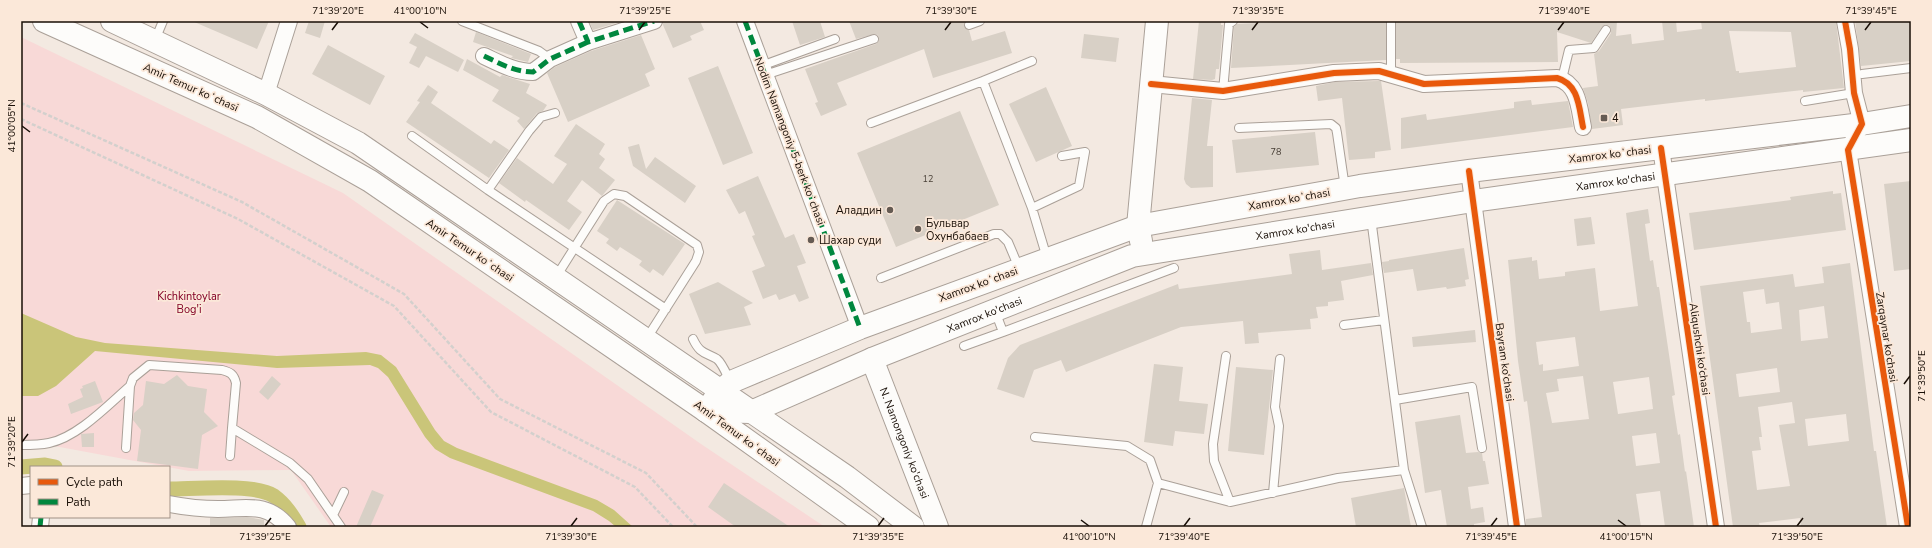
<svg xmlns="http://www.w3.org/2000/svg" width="1932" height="548" font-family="'Nunito Sans',sans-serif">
  <rect width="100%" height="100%" fill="#f3e9e1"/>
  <path fill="#f8d9d7" d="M21,37L343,193L701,444L825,527H331L291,470L189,471L38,443L21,447Z"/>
  <path fill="#cac579" d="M21,313L76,337L105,343L277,356L366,352L381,355L396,367L435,430L444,441L457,448L597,500L614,510L633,527H616L609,521L593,511L450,458L435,449L425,437L388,377L378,368L370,365L277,368L95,351L56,386L38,396H21Z"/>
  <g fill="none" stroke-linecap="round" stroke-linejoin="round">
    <path stroke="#cac579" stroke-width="15" d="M21,467L45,465L55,467
      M169,489C193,489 255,483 274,496C285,504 292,515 299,527"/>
  </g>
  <path fill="#d8d0c6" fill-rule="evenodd" d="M192,21H269L257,49Z
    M309,21H325L320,38L305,33Z
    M589,21H623L593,30Z
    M663,21H700L704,30L690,36L692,40L673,48L663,25Z
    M792,21H820L825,37L800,45Z
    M849,21H965L964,26L969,30L972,41L1005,31L1012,53L933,78L924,49L837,83L847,105L821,116L815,103L818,102L805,69L876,44L879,40L878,35L875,34L856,39Z
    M1199,21H1221V25H1223L1219,69H1216L1215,79L1212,80L1193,79Z
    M1295,21H1386V60L1231,68L1234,27L1237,24Z
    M1396,21H1617L1616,36L1631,34L1632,44L1664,40L1662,21H1676L1677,32L1702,29L1701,21H1836L1844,88L1803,92V90L1705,101V99L1621,109L1623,125L1592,129L1588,103L1583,88L1598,86L1594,54L1599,51L1611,33V28L1609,25L1602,27L1591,43L1557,32L1558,62L1400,63V59H1396ZM1729,31L1791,32L1796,67L1739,73V71H1736Z
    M1855,21H1911V61L1861,66Z
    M476,32L531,54L528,62L511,58L513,56L473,42Z
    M415,33L464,60L458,72L426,56L419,68L409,63L417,47L409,43Z
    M1084,34L1119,38L1116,62L1081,58Z
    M641,35L655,69L645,74L650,86L568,122L547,73L555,67L591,51Z
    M328,45L385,76L370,105L312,74Z
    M467,59L500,77L502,75L530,84L526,93L547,105L543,111L537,113L524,129L517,121L520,118L492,101L499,90L463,70Z
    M718,66L753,153L723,165L688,78Z
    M1378,81H1381L1391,150L1375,152V158L1349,160L1342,98L1318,101L1316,86L1335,82Z
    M428,85L438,92L431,103L491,144L494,140L509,150L489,178L406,122L420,102L417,101Z
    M1046,87L1072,146L1036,162L1009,104Z
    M1192,98L1212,100L1207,146H1213V187L1191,188L1186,184L1184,179Z
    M1531,100L1532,105L1568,101L1573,127L1401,149V118L1426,114L1427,120L1514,108V102Z
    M960,111L999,205L896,247L857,153Z
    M576,124L605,144L599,154L605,159L599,168L615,180L602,196L582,180L567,201L582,212L569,230L526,200L525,202L499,183L517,158L553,184L567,164L554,156Z
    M1315,132L1319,165L1236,173L1232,140Z
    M639,144L646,169L655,157L696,186L685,203L633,166L628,147Z
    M758,176L785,238L794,234L806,263L797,266L809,298L799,302L795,294L779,300L776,294L763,299L752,271L765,266L752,236L755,235L745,211L739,214L726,190Z
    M1911,181V269L1894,271L1884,184Z
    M1833,191V194L1841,193L1846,230L1694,250L1689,213L1791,200L1790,197Z
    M617,200L685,244L663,276L653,269L650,273L639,265L642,261L620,247L617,251L606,243L609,239L597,231Z
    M1648,209L1650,223L1645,224L1650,261L1653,260L1657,287H1659L1675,395L1672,396L1678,435L1680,434L1685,472L1686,471L1694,527H1665L1660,491L1636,494L1641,527H1526V519L1542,517L1527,401L1524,402L1518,361L1508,260L1532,257V261L1537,260L1539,279L1565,276V272L1595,268L1600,311L1638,306L1626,213ZM1575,337L1579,366L1543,371V364L1539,365L1536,342ZM1583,376L1589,419L1552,423L1546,393L1559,391L1557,379ZM1649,377L1653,409L1618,414L1613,382ZM1656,433L1660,463L1636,466L1632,436Z
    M1591,217L1595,244L1577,246L1574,219Z
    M1464,248L1469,279L1465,280L1466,286L1447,289L1446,287L1417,291L1413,269L1384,273L1382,262L1389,261V260Z
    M1320,250L1322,270L1371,263L1373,275L1341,281L1344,300L1328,302V306L1316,307L1318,318L1310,319L1311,329L1258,333L1259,343L1245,344L1243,321L1181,327L1066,372L1061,360L1034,370L1024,398L997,389L1008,358L1020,345L1178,284L1179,289L1292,274L1289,254Z
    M1850,263L1874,451H1876L1887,527H1801L1800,518L1759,523L1760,527H1733L1700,286L1793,274L1795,287L1824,283L1822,267ZM1764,289L1766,304L1779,302L1782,329L1751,333L1750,322H1747L1743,292ZM1824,306L1828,338L1801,341L1799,310ZM1777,368L1780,392L1739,397L1736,374ZM1792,402L1795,423L1779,425L1790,486L1757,490L1752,451L1761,450L1759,437H1762L1758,407ZM1846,414L1849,441L1808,446L1805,419Z
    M718,282L753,303L744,307L751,325L705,334L689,294Z
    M1475,330L1476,342L1413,347L1412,337Z
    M1154,364L1183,367L1179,401L1208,404L1204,434L1175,431L1173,446L1144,442Z
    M1236,367L1273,370L1264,455L1228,451Z
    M177,375L188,386L207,389L204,412L218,426L202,435L198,469L137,461L141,430L133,420L134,413L143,405L146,381L164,384Z
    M272,376L281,384L268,400L259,392Z
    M95,381L103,402L71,414L68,404L83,397L80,389L83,388L82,386Z
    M1460,415L1466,453L1478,452L1482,453L1483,461H1485L1489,484L1468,487L1471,509L1483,507L1485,522L1474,524V527H1447L1441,490L1425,493L1415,422Z
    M94,433V447H82L81,434Z
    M724,483L790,527H736L708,507Z
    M1404,488L1411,527H1356L1351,498Z
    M372,490L384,495L370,527H356Z
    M247,517L264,520V527H210V518Z"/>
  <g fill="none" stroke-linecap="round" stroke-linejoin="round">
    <g stroke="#aaa098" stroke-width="10">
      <path id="lane" d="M462,21L539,51L550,59
        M1391,21V74
        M969,25L980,21
        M155,40L163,21
        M1032,61L983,81L1032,208L1047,258
        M761,66L835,39
        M1862,74L1911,68
        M765,75L874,39
        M1562,79L1569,50L1594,48L1606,30
        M1223,91L1229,24L1233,21
        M1805,101L1854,93
        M871,123L983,81
        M1239,128L1331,124L1336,128L1337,133L1345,188
        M412,136L488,190L666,309
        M488,190L529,131L541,117L555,113
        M1032,208L1079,186L1085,152L1062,156
        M1371,218L1404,470L1422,527
        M556,277L604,201L614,194L625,196L697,245L699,252L696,261L647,338
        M881,278L994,234H1000L1008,242L1019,268
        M995,311L1003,332L1174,268
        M1344,325L1384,320
        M693,339C700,354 705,352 717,359C722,363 727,375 730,381
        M964,346L1003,332
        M1226,356L1213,444L1214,461L1230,502
        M1395,400L1472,387L1482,448
        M1035,437L1127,446L1150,460L1158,483
        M21,445C30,445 40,445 49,443C78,437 108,405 130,386L133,378L149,365L222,370C230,372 234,374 236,383L232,428L290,463L308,479L341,527
        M126,448L130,386
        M230,456L232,428
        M1273,493L1279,426L1275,407L1280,359
        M333,515L344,492
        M1146,527L1158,483L1230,502L1338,478L1404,470"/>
    </g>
    <g stroke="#aaa098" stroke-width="18">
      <path id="street" d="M579,21L588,42L654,21
        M745,21L860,328
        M1845,21L1850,49L1854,93L1862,124L1848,150L1908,527
        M484,56C501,64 515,72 533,72L550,59L588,42
        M1151,84L1223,91L1334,73L1379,71L1424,84L1557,78C1579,84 1579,108 1583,127
        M266,94L289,21
        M1661,148L1716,527
        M1469,171L1517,527
        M21,486L31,485
        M169,504C185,507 201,509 218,509C246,509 267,501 288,527
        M40,527L41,517"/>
    </g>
    <g stroke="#aaa098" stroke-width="24">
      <g id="secondary">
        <path d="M1141,241L1138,226L1157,21"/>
        <path id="s1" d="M872,359L937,527"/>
        <path d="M706,411L720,391L731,382L860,328L1138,226L1360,186L1469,171L1862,124L1911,116"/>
        <path id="s2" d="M706,411L751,412L872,359L1132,256L1473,201L1911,140"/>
      </g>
    </g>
    <g stroke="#aaa098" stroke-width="24">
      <path id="primary" d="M44,21L257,117L370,181L706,411L868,527
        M112,21L266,94L358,143L847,477L913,527"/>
    </g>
    <path stroke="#d3d0cd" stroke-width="2.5" stroke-dasharray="4 2" stroke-linecap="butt" d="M21,103L242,202L404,294L500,399L646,473L697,527
      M21,119L238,219L394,306L491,412L635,487L673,527"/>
    <use href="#lane" stroke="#fdfcfa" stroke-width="8"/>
    <use href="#street" stroke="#fdfcfa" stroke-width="16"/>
    <use href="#secondary" stroke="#fdfcfa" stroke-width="22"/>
    <use href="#primary" stroke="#fdfcfa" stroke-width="22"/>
    <path stroke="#00873e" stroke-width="5" stroke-dasharray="10 5" stroke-linecap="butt" d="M579,21L588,42L654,21
      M745,21L860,328
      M484,56C501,64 515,72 533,72L550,59L588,42
      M40,527L41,517"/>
    <g stroke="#fbe8d9" stroke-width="8">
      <path id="cycleway" d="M1845,21L1850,49L1854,93L1862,124L1848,150L1908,527
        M1151,84L1223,91L1334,73L1379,71L1424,84L1557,78C1579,84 1579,108 1583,127
        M1661,148L1716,527
        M1469,171L1517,527"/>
    </g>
    <use href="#cycleway" stroke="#e8590c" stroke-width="6"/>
  </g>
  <path fill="none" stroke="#180e06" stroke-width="1.5" d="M420,22L428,28M332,30L338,22M639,30L645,22M945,30L951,22M1252,30L1258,22M1558,30L1564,22M1865,30L1871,22M22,126L30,132M1904,384L1910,376M22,442L28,434M1081,520L1089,526M1618,520L1626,526M265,526L271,518M571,526L577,518M878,526L884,518M1184,526L1190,518M1491,526L1497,518M1797,526L1803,518"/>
  <g fill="#655b53" stroke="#fbe8d9" stroke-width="1.5">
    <rect x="1600" y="114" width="8" height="8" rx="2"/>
    <circle cx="890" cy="210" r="4"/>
    <circle cx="918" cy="229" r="4"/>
    <circle cx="811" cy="240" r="4"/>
  </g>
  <g text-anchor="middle" stroke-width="3.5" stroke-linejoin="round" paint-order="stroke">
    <g font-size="9" fill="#494037">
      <text x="1276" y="155">78</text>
      <text x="928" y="182">12</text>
    </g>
    <g font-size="11" fill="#180e06" stroke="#fbe8d9">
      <text transform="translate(191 87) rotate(24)" y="4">Amir Temur koʻchasi</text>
      <text transform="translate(790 141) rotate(69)" y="4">Nodim Namangoniy 5-berk koʻchasi</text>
      <text transform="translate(1610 154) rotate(-7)" y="4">Xamrox koʻchasi</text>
      <text dy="4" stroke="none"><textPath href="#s2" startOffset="946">Xamrox ko'chasi</textPath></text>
      <text transform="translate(1289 199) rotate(-10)" y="4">Xamrox koʻchasi</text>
      <text dy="4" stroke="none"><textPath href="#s2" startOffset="622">Xamrox ko'chasi</textPath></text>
      <text transform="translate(470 250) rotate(34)" y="4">Amir Temur koʻchasi</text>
      <text transform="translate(978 284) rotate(-20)" y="4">Xamrox koʻchasi</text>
      <text dy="4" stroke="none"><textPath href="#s2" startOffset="298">Xamrox ko'chasi</textPath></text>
      <text transform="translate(1887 337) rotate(81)" y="4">Zarqaynar ko‘chasi</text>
      <text transform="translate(1700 349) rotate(82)" y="4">Aliqushchi ko‘chasi</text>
      <text transform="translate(1505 362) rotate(82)" y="4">Bayram ko‘chasi</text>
      <text transform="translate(737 433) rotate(36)" y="4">Amir Temur koʻchasi</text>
      <text dy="4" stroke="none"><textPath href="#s1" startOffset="90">N. Namongoniy ko'chasi</textPath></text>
    </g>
    <g font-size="11" fill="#180e06" stroke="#fbe8d9" text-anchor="start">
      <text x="1612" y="122">4</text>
      <text x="882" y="214" text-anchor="end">Аладдин</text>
      <text x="926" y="227">Бульвар<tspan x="926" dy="13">Охунбабаев</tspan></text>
      <text x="819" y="244">Шахар суди</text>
    </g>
    <g font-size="11" fill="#830026" stroke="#fbe8d9">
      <text x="189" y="300">Kichkintoylar<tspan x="189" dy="13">Bog'i</tspan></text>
    </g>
  </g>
  <rect width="1932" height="548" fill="none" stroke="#fbe8d9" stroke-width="44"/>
  <rect x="30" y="466" width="140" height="52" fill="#fbe8d9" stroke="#a09185"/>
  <rect x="38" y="479" width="20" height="6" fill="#e8590c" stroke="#a09185"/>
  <text x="66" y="486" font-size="12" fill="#180e06">Cycle path</text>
  <rect x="38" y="499" width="20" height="6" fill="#00873e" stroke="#a09185"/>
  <text x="66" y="506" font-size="12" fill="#180e06">Path</text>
  <rect x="22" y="22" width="1888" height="504" fill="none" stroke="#180e06" stroke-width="1.5"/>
  <g font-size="10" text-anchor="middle" fill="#180e06">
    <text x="338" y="14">71°39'20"E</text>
    <text x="420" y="14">41°00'10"N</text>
    <text x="645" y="14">71°39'25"E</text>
    <text x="951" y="14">71°39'30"E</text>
    <text x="1258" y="14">71°39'35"E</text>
    <text x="1564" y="14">71°39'40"E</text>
    <text x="1871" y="14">71°39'45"E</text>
    <text transform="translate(11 126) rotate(-90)" y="4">41°00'05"N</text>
    <text transform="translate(1921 376) rotate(-90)" y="4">71°39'50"E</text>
    <text transform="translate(11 442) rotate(-90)" y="4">71°39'20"E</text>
    <text x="265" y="540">71°39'25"E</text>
    <text x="571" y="540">71°39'30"E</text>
    <text x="878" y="540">71°39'35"E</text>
    <text x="1089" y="540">41°00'10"N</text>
    <text x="1184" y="540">71°39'40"E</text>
    <text x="1491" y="540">71°39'45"E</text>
    <text x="1626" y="540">41°00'15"N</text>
    <text x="1797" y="540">71°39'50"E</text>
  </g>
</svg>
